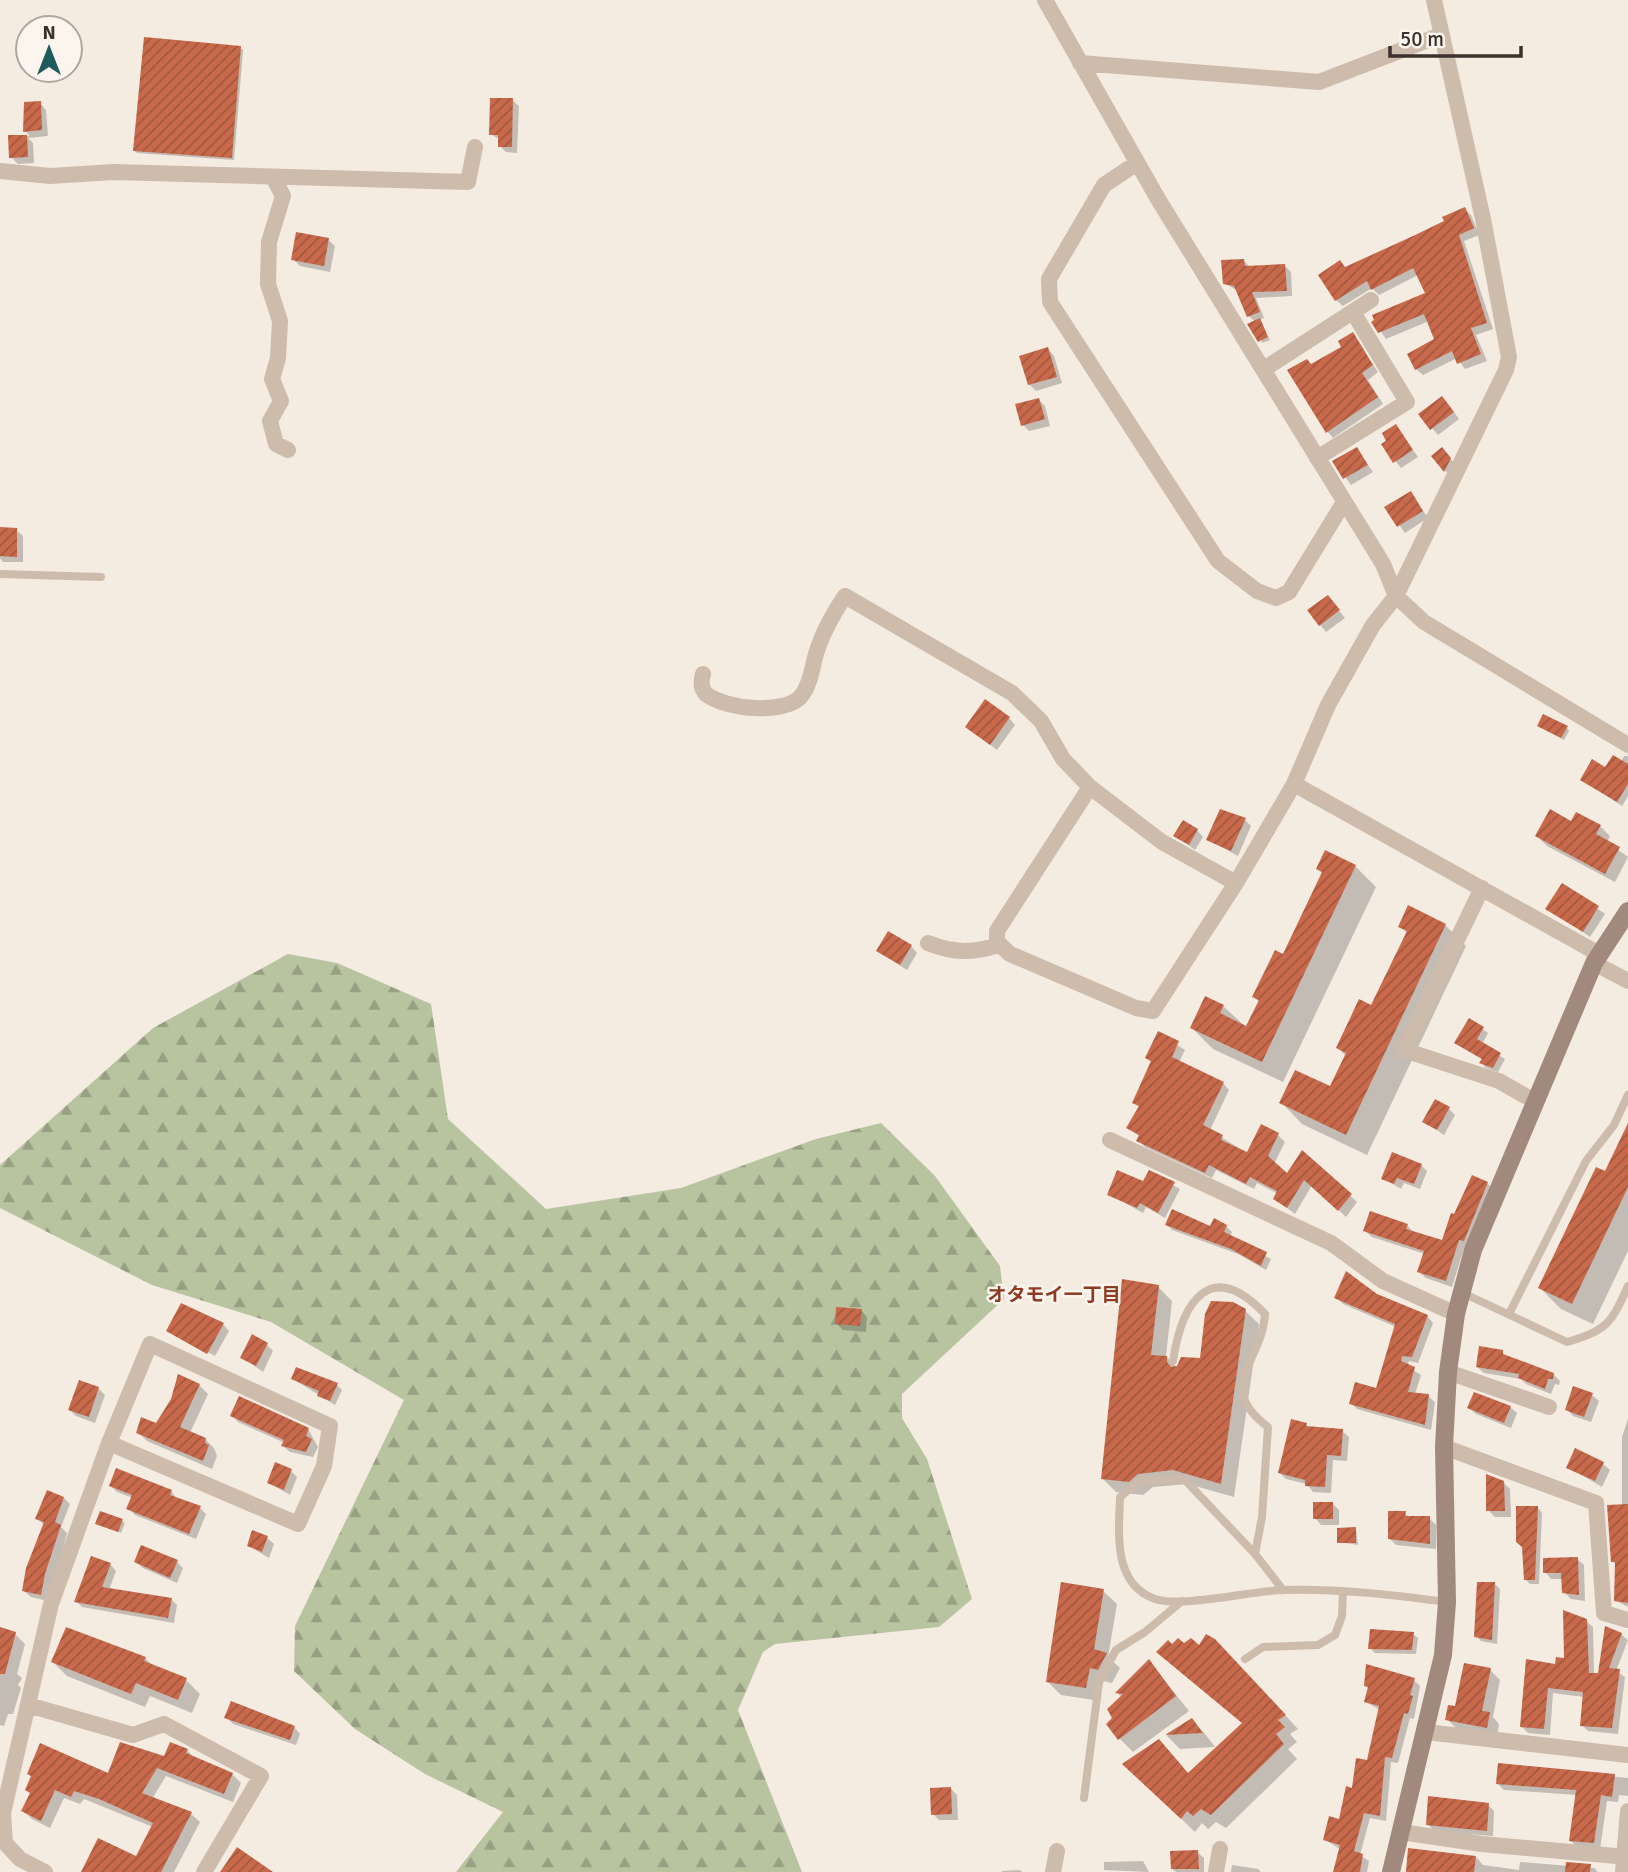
<svg xmlns="http://www.w3.org/2000/svg" width="1628" height="1872" font-family="Signika,'Noto Sans JP',sans-serif">
  <defs>
    <pattern id="forest-firs" width="22" height="20" patternUnits="userSpaceOnUse" patternTransform="scale(1.75)"><rect width="22" height="20" fill="#b8c4a0"/><path d="M5 1l3.5 6h-7zM16 11l3.5 6h-7z" fill="#97a083"/></pattern>
    <pattern id="building-hatch" width="6" height="6" patternUnits="userSpaceOnUse" patternTransform="scale(1.75)"><rect width="6" height="6" fill="#c8694b"/><path d="M-1 1l2-2M0 6l6-6M5 7l2-2" fill="none" stroke="#a4573f"/></pattern>
  </defs>
  <rect width="100%" height="100%" fill="#f4ebe1"/>
  <path fill="url(#forest-firs)" d="M288,954L337,963L431,1004L448,1119L546,1209L681,1188L816,1139L881,1123L935,1176L1000,1266L1004,1299L902,1394V1418L927,1459L972,1599L939,1627L775,1644L763,1652L738,1710L802,1872H456L503,1812L425,1774L355,1729L294,1671L295,1626L404,1400L271,1322L152,1285L0,1208V1165L153,1028Z"/>
  <path fill="#0003" d="M240,48L243,50L234,160L137,153L135,151Z
    M512,100L519,106L517,153L506,152L500,146V140L491,134Z
    M40,103L46,110L48,136L28,138L33,143L34,163L18,164L11,157L10,137L30,136L25,131Z
    M1465,209L1471,215L1479,235L1464,241L1493,329L1476,335L1487,361L1465,369L1457,358L1423,375L1416,369L1436,340L1429,321L1386,339L1374,322L1427,294L1418,275L1379,295L1372,288L1343,306L1336,300L1346,269L1446,222Z
    M328,240L335,246L330,272L300,266L293,259Z
    M1244,261L1250,267L1285,266L1291,272L1292,296L1256,298L1264,318L1259,320L1270,340L1262,343L1255,322L1249,316L1238,291L1224,283Z
    M1353,335L1378,372L1368,380L1383,404L1333,438L1327,431L1312,366L1343,348Z
    M1048,349L1054,356L1062,383L1036,391L1029,384Z
    M1039,400L1045,406L1050,426L1029,431L1023,425Z
    M1448,404L1459,419L1438,435L1420,414Z
    M1396,426L1418,457L1401,468L1383,445L1389,441Z
    M1356,449L1373,472L1351,485L1334,462Z
    M1445,452L1453,462L1447,473L1433,456Z
    M1411,493L1428,518L1405,533L1387,507Z
    M0,529L16,530L23,536V562H3L0,558Z
    M1328,597L1345,618L1326,632L1309,611Z
    M1009,718L1015,725L997,750L967,727Z
    M1542,728H1567L1569,731L1564,740Z
    M1624,756H1628V796L1622,806L1582,780L1621,762Z
    M1245,820L1251,826L1238,856L1208,840Z
    M1572,823L1600,826L1610,836L1607,842L1628,857L1615,882L1547,846L1537,836Z
    M1197,830L1203,837L1195,850L1176,836Z
    M1355,866L1376,887L1283,1082L1213,1049L1192,1028L1223,1006L1247,1028L1259,1002L1254,997L1284,956L1323,874L1318,869Z
    M1563,885L1605,914L1590,937L1548,908Z
    M1445,925L1466,946L1367,1155L1302,1124L1282,1103L1331,1088L1346,1056L1338,1048L1372,1008L1407,933L1400,926Z
    M911,946L917,953L907,970L878,951Z
    M1470,1020L1488,1033L1482,1044L1505,1059L1498,1072L1486,1068L1481,1063L1483,1060L1457,1043Z
    M1159,1033L1185,1050L1179,1062L1223,1083L1229,1090L1210,1130L1248,1154L1261,1127L1278,1135L1285,1142L1274,1164L1288,1176L1303,1152L1357,1202L1346,1217L1312,1185L1295,1214L1275,1199L1278,1194L1257,1183L1254,1189L1216,1170L1212,1178L1145,1147L1138,1140L1140,1137L1129,1127L1140,1108L1134,1102L1152,1063L1147,1058Z
    M1449,1109L1455,1115L1444,1135L1424,1121Z
    M1628,1127V1251L1593,1324L1561,1309L1540,1288L1606,1173Z
    M1421,1165L1427,1171L1420,1189L1404,1183L1401,1189L1383,1178Z
    M1149,1172L1180,1189L1165,1218L1146,1207L1143,1213L1109,1194L1144,1183Z
    M1487,1183L1494,1190L1471,1247L1465,1245L1452,1287L1426,1278L1419,1272L1425,1254L1372,1237L1365,1231L1407,1225L1413,1232L1443,1242L1455,1216Z
    M1167,1224L1211,1228L1226,1226L1232,1232L1230,1237L1271,1259L1266,1270L1238,1254L1172,1230Z
    M1158,1287L1172,1301L1166,1356L1177,1368L1202,1360L1244,1310L1259,1324L1234,1497L1188,1484L1153,1487L1143,1495L1116,1492L1102,1478Z
    M1376,1295L1427,1316L1433,1323L1418,1363L1409,1361L1407,1366L1421,1375L1415,1394L1428,1396L1435,1402L1431,1430L1357,1409L1351,1403L1377,1390L1396,1327L1343,1304L1336,1297Z
    M861,1310L867,1317L866,1332L843,1330L837,1324Z
    M223,1324L229,1331L215,1356L168,1331Z
    M267,1345L273,1351L263,1372L242,1357Z
    M1502,1352L1508,1358L1553,1374L1560,1381L1559,1385L1555,1384L1551,1394L1526,1384L1521,1379L1484,1373L1477,1367Z
    M293,1379L337,1385L342,1390L335,1405Z
    M199,1385L208,1394L190,1433L205,1439L214,1448L217,1456L212,1469L147,1441L138,1432L156,1426Z
    M98,1388L105,1395L95,1423L76,1416L70,1410Z
    M1592,1395L1599,1401L1591,1422L1573,1416L1567,1409Z
    M1510,1407L1517,1413L1511,1428L1476,1414L1469,1408Z
    M232,1415L308,1429L318,1447L313,1457L290,1452L283,1446L285,1443L238,1422Z
    M1628,1419V1607L1615,1600L1617,1566L1613,1562L1622,1506V1437Z
    M1306,1425L1310,1428L1342,1431L1349,1437L1347,1461L1333,1460L1331,1493L1313,1492L1307,1484L1286,1479L1279,1472Z
    M1603,1464L1610,1470L1602,1487L1568,1467Z
    M291,1471L297,1477L290,1495L269,1483Z
    M1503,1482L1510,1489L1511,1517H1495L1488,1510Z
    M111,1486L171,1491L177,1499L200,1508L206,1514L196,1539L135,1515L128,1508L133,1498L117,1492Z
    M64,1498L70,1504L61,1527L67,1533L48,1601L31,1597L24,1591L45,1526L38,1519Z
    M1332,1503L1339,1510V1525H1321L1315,1518Z
    M1538,1508L1542,1513L1539,1584H1530L1525,1579Z
    M1405,1513L1410,1518H1429L1436,1525V1549L1396,1545L1389,1538Z
    M122,1521L125,1523L121,1533L97,1523Z
    M1356,1529L1358,1545L1339,1542Z
    M267,1538L274,1544L269,1558L249,1546Z
    M1577,1559L1584,1565L1585,1601L1571,1599L1564,1592L1563,1579H1551L1545,1572Z
    M136,1562H177L183,1568L177,1583L143,1568Z
    M110,1564L116,1571L109,1590L171,1599L177,1605L174,1623L82,1607L76,1601Z
    M1495,1584L1500,1589L1497,1644L1481,1641L1476,1636Z
    M1103,1591L1117,1604L1108,1657L1120,1668L1112,1683L1103,1681L1100,1701L1061,1695L1047,1681Z
    M1586,1621L1593,1627L1594,1675H1599L1621,1634L1628,1640L1616,1671L1625,1677L1618,1734L1588,1731L1582,1725L1584,1697L1553,1693L1550,1735L1528,1733L1522,1727Z
    M0,1629L15,1634L25,1644L17,1674L22,1678L18,1685L21,1688L13,1714H8L4,1726L0,1725Z
    M1413,1634L1418,1638L1416,1654L1375,1653L1370,1648Z
    M1184,1645L1229,1655L1298,1729L1290,1734L1297,1742L1288,1749L1297,1759L1226,1828L1216,1822L1208,1829L1202,1823L1195,1832L1138,1777L1189,1774L1243,1724L1158,1652Z
    M145,1658L153,1666L186,1680L200,1694L192,1713L150,1696L145,1707L67,1676L53,1662Z
    M1149,1661L1189,1711L1133,1752L1119,1738L1114,1718L1122,1697L1117,1693Z
    M1490,1670L1500,1680L1493,1717L1499,1724L1497,1737L1457,1729L1447,1719Z
    M1414,1680L1420,1686L1414,1719L1410,1718L1398,1763L1391,1762L1386,1821L1370,1818L1360,1855L1369,1861L1367,1872H1335L1340,1849L1325,1840L1340,1821L1368,1762L1380,1710L1366,1702L1369,1689L1366,1686Z
    M226,1717L294,1727L300,1734L296,1745L233,1724Z
    M1192,1720L1205,1734L1215,1747L1180,1749L1167,1736Z
    M187,1750L196,1759L232,1774L241,1783L233,1802L166,1776L152,1799L191,1814L200,1822L174,1872H85L137,1858L153,1827L84,1799L80,1804L64,1798L50,1828L32,1819L23,1810L31,1794L109,1775Z
    M1500,1765L1628,1778V1796L1619,1795L1618,1802L1607,1801L1600,1849L1577,1847L1571,1841L1577,1795L1504,1790L1497,1783Z
    M951,1789L957,1795L958,1820H939L933,1814Z
    M1488,1805L1494,1811L1493,1836L1434,1831L1428,1824Z
    M1197,1852L1204,1858V1872H1176L1172,1869Z
    M1476,1857L1483,1865L1519,1870L1520,1862L1594,1868L1598,1872H1408Z
    M1143,1861L1149,1872L1104,1870V1862Z
    M1232,1865L1258,1869L1261,1872H1231Z
    M1020,1870L1022,1872H1002V1871Z"/>
  <path fill="url(#building-hatch)" d="M144,37L241,46L232,158L133,151Z
    M490,98H513L512,147H498V135H489Z
    M41,101L42,130L23,132L24,102Z
    M8,135H27L28,157L9,158Z
    M1465,207L1474,228L1459,235L1487,323L1471,328L1481,354L1457,364L1452,351L1415,370L1407,354L1434,339L1424,314L1378,333L1371,322L1374,320L1372,315L1425,293L1413,268L1371,290L1367,281L1335,301L1318,275L1340,260L1345,267L1413,236L1444,221L1442,217Z
    M296,232L329,238L324,266L291,260Z
    M1244,259L1245,266L1285,264L1287,291L1252,292L1260,312L1247,317L1234,286L1223,284L1221,260Z
    M1260,318L1268,337L1258,342L1247,324Z
    M1353,332L1373,365L1362,373L1378,397L1326,433L1287,370L1307,359L1311,364L1341,347L1338,341Z
    M1048,347L1057,377L1028,385L1019,356Z
    M1442,396L1454,412L1430,430L1418,414Z
    M1039,398L1045,419L1021,426L1015,404Z
    M1396,424L1413,450L1393,463L1381,444L1386,441L1382,433Z
    M1357,447L1368,465L1343,479L1332,461Z
    M1442,447L1451,458L1444,472L1431,456Z
    M1411,491L1423,511L1397,527L1384,507Z
    M0,527L17,528V557L0,556Z
    M1328,595L1340,610L1319,626L1307,610Z
    M985,699L1010,717L990,745L965,727Z
    M1543,714L1568,726L1561,738L1537,726Z
    M1613,755L1628,764V784L1617,802L1580,780L1592,759L1605,767Z
    M1220,809L1246,818L1231,851L1206,840Z
    M1550,809L1571,821L1576,812L1601,825L1596,834L1620,847L1605,874L1535,836Z
    M1183,820L1198,829L1189,845L1173,836Z
    M1325,850L1356,865L1262,1062L1190,1028L1205,996L1224,1005L1220,1013L1246,1026L1259,1000L1252,997L1275,950L1283,954L1322,872L1316,869Z
    M1562,883L1599,906L1583,932L1545,909Z
    M1408,905L1446,924L1346,1135L1279,1103L1295,1070L1330,1086L1346,1053L1336,1048L1359,999L1371,1005L1407,931L1398,927Z
    M888,931L912,945L900,965L876,951Z
    M1469,1018L1484,1027L1477,1039L1501,1053L1493,1068L1479,1063L1482,1059L1454,1043Z
    M1158,1031L1179,1041L1172,1057L1224,1082L1203,1125L1223,1135L1221,1140L1247,1152L1261,1124L1279,1133L1268,1156L1287,1173L1302,1150L1352,1194L1338,1211L1304,1180L1287,1208L1273,1199L1277,1191L1250,1177L1246,1184L1209,1165L1205,1173L1136,1141L1139,1135L1126,1128L1139,1106L1132,1103L1151,1061L1145,1058Z
    M1435,1099L1450,1107L1437,1130L1422,1122Z
    M1628,1123V1187L1572,1304L1538,1288L1596,1167L1605,1171Z
    M1392,1152L1422,1164L1414,1184L1397,1178L1394,1184L1381,1179Z
    M1117,1170L1143,1181L1149,1170L1175,1182L1158,1213L1140,1203L1137,1208L1107,1195Z
    M1472,1175L1488,1182L1464,1241L1459,1240L1446,1281L1417,1272L1424,1251L1363,1231L1370,1211L1408,1224L1406,1229L1442,1240L1451,1213L1454,1214Z
    M1172,1209L1210,1226L1214,1218L1227,1225L1224,1232L1267,1252L1261,1266L1231,1249L1165,1225Z
    M1346,1271L1377,1294L1428,1315L1412,1357L1402,1356L1401,1361L1415,1367L1408,1392L1429,1394L1425,1425L1349,1404L1355,1382L1376,1388L1395,1324L1334,1298Z
    M1122,1279L1159,1285L1151,1355L1167,1356V1362L1171,1367L1177,1366L1181,1357L1200,1358L1205,1314L1211,1301L1233,1302L1246,1309L1221,1484L1173,1470L1138,1474L1129,1482L1101,1479Z
    M181,1303L224,1323L207,1354L166,1331Z
    M836,1307L862,1309L860,1326L835,1324Z
    M252,1334L268,1343L256,1366L240,1358Z
    M1479,1346L1503,1350V1354L1554,1373L1553,1379H1548L1545,1389L1518,1378L1519,1374L1476,1367Z
    M296,1367L338,1383L330,1401L317,1396L319,1391L291,1379Z
    M178,1374L200,1384L180,1427L206,1438L205,1443L209,1445L203,1461L136,1433L141,1417L156,1423L171,1399Z
    M79,1380L99,1387L89,1417L68,1410Z
    M1573,1386L1593,1393L1584,1417L1565,1410Z
    M1474,1392L1511,1406L1504,1423L1467,1408Z
    M239,1396L309,1428L306,1436L312,1439L306,1452L281,1446L284,1440L230,1416Z
    M1291,1419L1307,1423L1306,1426L1343,1429L1341,1456L1327,1455L1325,1487L1305,1486V1480L1278,1473Z
    M1575,1448L1604,1462L1595,1481L1566,1468Z
    M275,1462L292,1469L284,1490L267,1483Z
    M116,1468L172,1490L170,1495L201,1506L189,1534L126,1509L132,1495L109,1486Z
    M1486,1474L1504,1481L1505,1511H1486Z
    M47,1490L64,1497L55,1522L61,1525L45,1574L41,1595L22,1591L26,1568L44,1522L35,1519Z
    M1313,1502H1333V1519H1313Z
    M1628,1504V1603L1614,1601L1615,1562H1611L1607,1505Z
    M1516,1506H1538L1535,1580H1524L1522,1547L1516,1542Z
    M100,1511L123,1519L118,1532L95,1524Z
    M1388,1511H1406L1405,1516H1430V1544L1388,1539Z
    M1356,1527V1543H1337V1528Z
    M252,1530L268,1536L262,1552L247,1546Z
    M141,1545L178,1560L170,1578L134,1562Z
    M91,1556L111,1563L102,1587L172,1598L168,1618L74,1602Z
    M1578,1557L1579,1595L1562,1593L1561,1573H1543V1558Z
    M1061,1582L1104,1589L1094,1649L1107,1653L1098,1670L1090,1668L1086,1688L1046,1682Z
    M1477,1582H1495L1492,1640L1474,1637Z
    M1563,1610L1587,1619L1589,1673H1598L1605,1626L1622,1633L1609,1668L1620,1669L1612,1728L1580,1726L1583,1692L1548,1688L1544,1729L1520,1727L1526,1659L1555,1664L1556,1657L1564,1658Z
    M0,1627L16,1632L5,1674H0Z
    M66,1627L146,1657L144,1661L187,1678L178,1700L136,1683L131,1694L51,1662Z
    M1370,1629L1414,1632L1412,1650L1368,1649Z
    M1206,1634L1215,1639L1286,1715L1278,1720L1285,1727L1276,1734L1284,1744L1211,1815L1201,1809L1193,1816L1187,1811L1181,1819L1122,1764L1159,1739L1188,1773L1242,1723L1156,1652L1168,1640L1172,1644L1178,1638L1184,1643L1191,1638L1199,1645Z
    M1149,1659L1176,1696L1118,1740L1106,1724L1112,1718L1107,1709L1123,1694L1115,1693Z
    M1464,1663L1491,1668L1482,1711L1490,1712L1487,1728L1445,1720L1448,1705L1455,1706Z
    M1366,1664L1415,1678L1410,1695L1413,1696L1408,1714L1404,1713L1392,1758L1385,1757L1380,1816L1364,1813L1354,1851L1363,1854L1360,1872H1333L1340,1845L1323,1840L1329,1816L1339,1819L1346,1786L1352,1788L1356,1758L1367,1760L1379,1706L1364,1702L1368,1687L1364,1686Z
    M231,1701L295,1726L290,1740L224,1718Z
    M1192,1718L1203,1733L1165,1735Z
    M120,1742L164,1756L170,1742L188,1749L186,1753L233,1773L224,1794L157,1768L142,1793L192,1812L161,1872H81L98,1838L136,1856L153,1823L99,1799L74,1791L71,1797L55,1790L41,1821L21,1811L30,1793L25,1790L31,1776L27,1774L40,1743L108,1773Z
    M1498,1763L1615,1774L1612,1797L1601,1795L1594,1843L1569,1841L1576,1790L1496,1784Z
    M951,1787L952,1814L931,1815L930,1788Z
    M1428,1796L1489,1803L1487,1831L1426,1825Z
    M237,1847L273,1872H220Z
    M1408,1848L1476,1856L1474,1872H1406Z
    M1198,1850L1199,1869H1171L1170,1851Z
    M1566,1862L1591,1864L1590,1872H1565Z"/>
  <g fill="none" stroke-linecap="round" stroke-linejoin="round">
    <path stroke="#cdbbac" stroke-width="8" d="M0,574L101,577
      M1463,1293L1567,1342C1607,1330 1611,1324 1628,1286
      M1509,1314L1586,1161L1614,1125L1628,1095
      M1173,1361C1182,1301 1211,1257 1265,1314C1262,1363 1214,1387 1268,1427L1262,1517L1255,1554
      M1283,1590L1255,1554L1184,1479L1140,1481L1120,1497C1119,1532 1112,1584 1155,1599C1181,1608 1251,1591 1282,1590C1337,1588 1393,1595 1447,1602
      M1245,1659L1263,1647L1318,1645L1335,1635L1342,1616L1343,1591
      M1084,1798L1099,1682L1116,1650L1145,1632L1182,1601"/>
    <path stroke="#cdbbac" stroke-width="16" d="M1045,0L1158,199L1383,564L1396,596L1424,622L1628,745
      M1080,63L1319,82L1441,35
      M1137,163L1104,185L1049,279L1050,302L1218,561L1257,591L1276,598L1289,592L1344,502
      M0,171L50,176L114,172L468,182L475,147
      M273,177L283,196L269,242L268,284L280,321L278,358L272,379L281,401L270,421L276,444L288,450
      M1264,369L1371,300
      M1317,458L1407,402L1353,312
      M703,674C701,681 700,688 706,694C724,709 787,716 802,695C811,683 812,667 816,654C822,633 833,614 845,596L1012,693L1041,721L1063,759L1090,787L1162,842L1236,883
      M1294,784L1599,954
      M1090,787L997,931V942L1010,954L1136,1008L1153,1011L1236,883L1294,784L1328,705L1373,625L1396,596L1506,370L1509,357L1483,219L1434,0
      M1482,888L1404,1050L1499,1081L1536,1102
      M928,943C953,953 975,954 1000,944
      M1594,963L1628,981
      M1110,1140L1331,1243L1383,1281L1456,1314
      M1448,1372L1549,1407
      M1444,1447L1596,1503L1604,1613L1628,1620
      M28,1705L133,1735L164,1724L261,1776L204,1872
      M1426,1732L1628,1755
      M1401,1832L1482,1844L1628,1857
      M45,1872L20,1859L5,1843L3,1813L51,1604L109,1443L150,1344L330,1426L324,1466L298,1524L109,1443
      M1053,1872L1057,1851
      M1216,1872L1220,1849
      M1623,1872L1628,1811"/>
    <path stroke="#a18a7d" stroke-width="18" d="M1391,1872L1443,1655L1447,1602L1444,1447L1448,1372L1456,1314L1473,1250L1594,963L1628,911"/>
  </g>
  <g text-anchor="middle" stroke-width="5" stroke-linejoin="round" paint-order="stroke">
    <g font-size="19" font-weight="bold" fill="#8c3b22" stroke="#fbf5ee">
      <text x="1054" y="1301">オタモイ一丁目</text>
    </g>
  </g>
  <g transform="translate(49 49)"><circle r="33" fill="#fbf5ee" stroke="#aea6a0" stroke-width="2"/>
  <path d="M0-5L12 26L0 18L-12 26Z" fill="#1f5a5e"/>
  <text y="-10" font-size="19" font-weight="bold" text-anchor="middle" fill="#3b302b">N</text>
  </g>
  <path d="M1390 46v10h131v-10" fill="none" stroke="#3b302b" stroke-width="3.5"/>
  <text x="1400" y="46" font-size="21" fill="#3b302b" stroke="#fbf5ee" stroke-width="5" paint-order="stroke">50 m</text>
</svg>
